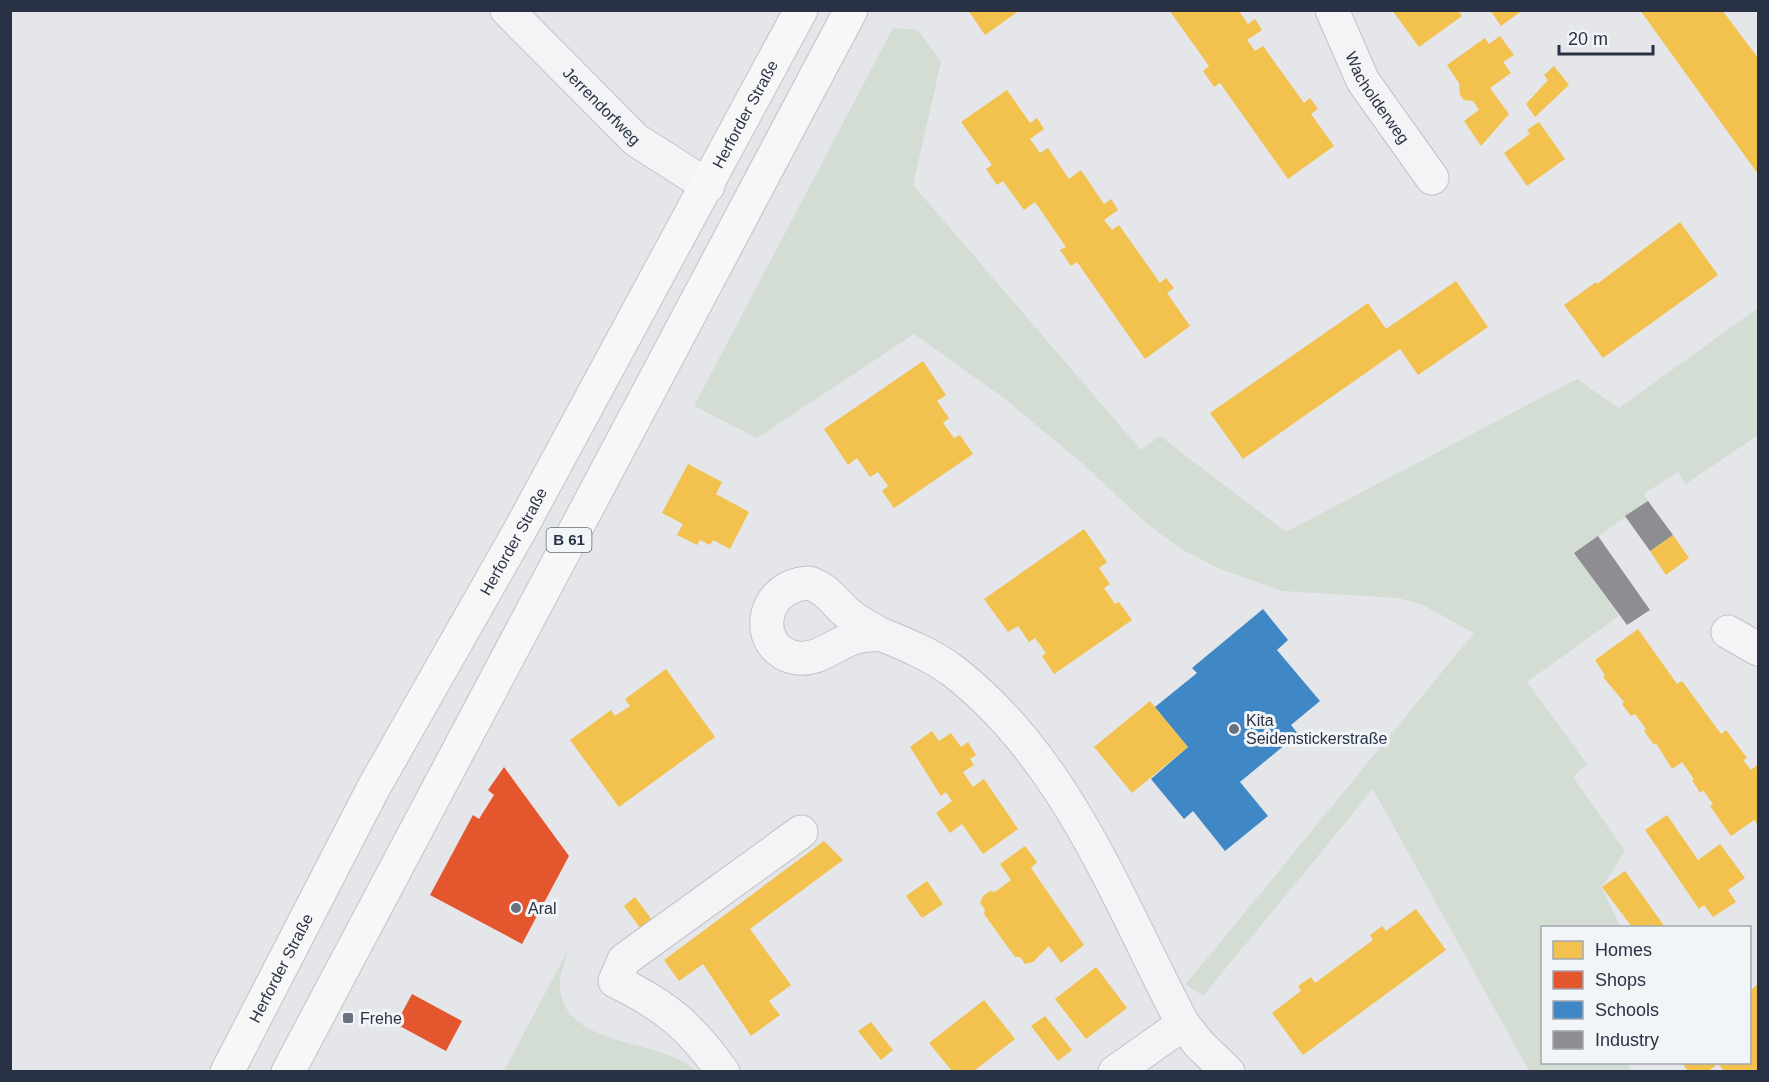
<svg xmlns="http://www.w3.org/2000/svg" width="1769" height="1082" font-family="Arial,sans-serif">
  <rect width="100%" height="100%" fill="#e4e6e9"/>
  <path fill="#d4ddd4" d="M893,28L918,30L941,62L913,185L1141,450L1160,436L1286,532L1577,379L1619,408L1758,308V435L1686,484L1678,472L1644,494L1648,501L1575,553L1619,616L1527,682L1587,764L1573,777L1625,851L1602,887L1620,927L1542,928V1062L1629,1063V1071H1529L1373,789L1203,996L1186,984L1474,633L1423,605L1398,598L1282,591L1220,569L1183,550L1147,524L1083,464L1005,399L914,334L757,438L694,406Z
    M569,948C566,959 560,973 560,984C561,1050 660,1036 696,1071H504Z"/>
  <path fill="#f2c14e" d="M968,10H1020L985,35Z
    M1169,10H1238L1248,24L1255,19L1262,30L1247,40L1255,51L1263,46L1304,103L1310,98L1318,109L1311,114L1334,146L1288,179L1220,83L1214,87L1203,71L1209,66Z
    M1392,10H1458L1462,16L1419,47Z
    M1490,10H1523L1501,26Z
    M1640,10H1722L1758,58V174Z
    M1500,36L1514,55L1503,62L1511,73L1490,88L1509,114L1481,146L1464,121L1479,110L1473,101L1464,100L1460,95L1459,83L1447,65L1485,38L1489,44Z
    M1554,66L1569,85L1535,117L1526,104L1548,80L1544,75Z
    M1007,90L1030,123L1037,118L1044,129L1030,139L1040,153L1048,148L1069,179L1081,170L1104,204L1111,199L1118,210L1104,220L1112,230L1119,225L1160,283L1166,278L1174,288L1167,293L1190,326L1145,359L1077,262L1071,266L1060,250L1066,247L1035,202L1024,210L1003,181L997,185L986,169L992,165L961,122Z
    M1539,122L1565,159L1527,186L1504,153L1530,134L1527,130Z
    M1680,222L1718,275L1603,358L1564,305L1596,282L1597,284Z
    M1456,281L1488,327L1418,375L1400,349L1243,459L1210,413L1368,303L1386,329Z
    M923,361L946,395L937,401L949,418L943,423L954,438L960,435L973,454L894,508L882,491L888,486L878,472L870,477L857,458L848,465L824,429Z
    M688,464L722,482L716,494L749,512L730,549L713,540L710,545L700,540L697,545L677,535L683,524L662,513Z
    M1084,529L1107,562L1099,568L1110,584L1104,588L1115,604L1119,602L1132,620L1054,674L1042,656L1046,653L1035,638L1029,642L1018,626L1008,632L984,599Z
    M1673,535L1689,558L1666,575L1650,551Z
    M1638,629L1677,684L1682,681L1721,734L1726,730L1747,758L1743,760L1751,770L1758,764V825L1754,820L1731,836L1710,806L1713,804L1703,790L1700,793L1692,780L1694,779L1682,762L1672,769L1656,743L1654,745L1644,731L1646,729L1635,714L1631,716L1622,704L1624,702L1603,677L1605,675L1595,660Z
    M666,669L715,737L619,807L570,740L611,710L615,716L630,706L625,699Z
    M1150,701L1188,747L1132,793L1094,747Z
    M932,731L939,741L951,733L961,747L968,742L976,755L970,759L974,765L963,772L973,787L984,779L1018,829L983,854L962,824L950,833L936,813L952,801L946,792L941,796L910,747Z
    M1667,815L1698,860L1720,844L1745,878L1728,890L1736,902L1713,917L1704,905L1699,909L1645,830Z
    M824,841L843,860L750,929L791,985L769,1001L780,1015L751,1036L703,964L679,981L664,960Z
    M1025,846L1037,862L1031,868L1084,945L1061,963L1049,946L1033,962L1025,964L1020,957H1015L984,914L985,910L980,903L983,896L990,891L995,892L1011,880L1000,864Z
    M1625,871L1665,927H1632L1602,887Z
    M927,881L943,904L922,918L906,896Z
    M635,897L652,920L640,928L624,906Z
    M1416,909L1446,950L1303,1055L1272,1013L1301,991L1298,986L1311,977L1315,983L1373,940L1370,935L1382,926L1386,931Z
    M1096,967L1127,1008L1086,1039L1055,999Z
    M1758,984V1071H1724L1718,1064L1708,1071H1688L1681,1062H1750V991Z
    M984,1000L1015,1039L974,1071H952L929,1043Z
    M1045,1016L1072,1050L1058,1061L1031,1026Z
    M871,1022L893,1050L881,1060L858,1031Z"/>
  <path fill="#e4572e" d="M504,767L569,856L522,944L430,895L473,815L479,819L494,795L488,790Z
    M412,994L462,1021L446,1051L396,1024Z"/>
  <path fill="#3f88c5" d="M1263,609L1288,640L1277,650L1320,701L1291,725L1298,734L1240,782L1268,816L1225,851L1193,811L1184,819L1151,779L1188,747L1155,707L1197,673L1192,668Z"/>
  <path fill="#8d8d92" d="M1648,501L1673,535L1650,551L1625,516Z
    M1598,536L1650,610L1627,625L1574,553Z"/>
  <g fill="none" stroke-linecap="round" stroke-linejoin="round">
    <g stroke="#c1c3c7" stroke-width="35">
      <g id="minor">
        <path id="s1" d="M507,10L636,140L708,186"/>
        <path id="s2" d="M1332,10L1363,81L1432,178"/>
        <path d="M809,583C828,589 833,601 847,613C857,622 869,627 880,634C873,635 865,635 857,637C836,642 820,661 797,658C753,651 757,586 809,583Z"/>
        <path d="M1728,632L1758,649"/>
        <path d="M880,634C905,644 932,655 953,671C1067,759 1118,901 1183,1024"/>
        <path d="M723,1072C689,1025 666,1006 615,981L624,960L801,832"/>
        <path d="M1115,1072L1183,1024L1199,1044L1228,1072"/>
      </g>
    </g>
    <g stroke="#c0c3c7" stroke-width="35">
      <g id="major">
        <path id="s3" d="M227,1072L374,787L520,530L801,10"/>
        <path d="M288,1072L851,10"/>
      </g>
    </g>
    <use href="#minor" stroke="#f4f4f6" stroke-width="33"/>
    <use href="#major" stroke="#f7f7f8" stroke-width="33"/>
  </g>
  <g fill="#6a717e" stroke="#f2f5f8" stroke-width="2">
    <circle cx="1234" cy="729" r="6"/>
    <circle cx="516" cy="908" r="6"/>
    <rect x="342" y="1012" width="12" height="12" rx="3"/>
  </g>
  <g text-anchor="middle" stroke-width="6" stroke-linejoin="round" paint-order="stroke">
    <rect fill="#f2f5f8" stroke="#656c7b" stroke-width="1.5" x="546.5" y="528" width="45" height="24" rx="4.5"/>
    <g font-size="15" font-weight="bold" fill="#293245">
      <text x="569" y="545">B 61</text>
    </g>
    <g font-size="16" fill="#293245" stroke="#f2f5f8">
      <text dy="6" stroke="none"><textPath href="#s2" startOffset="99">Wacholderweg</textPath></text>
      <text dy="6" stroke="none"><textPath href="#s1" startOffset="135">Jerrendorfweg</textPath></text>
      <text dy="6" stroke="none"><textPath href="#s3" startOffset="1089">Herforder Straße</textPath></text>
      <text dy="6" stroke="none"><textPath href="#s3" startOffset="603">Herforder Straße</textPath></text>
      <text dy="6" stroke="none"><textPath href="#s3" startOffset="117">Herforder Straße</textPath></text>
    </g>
    <g font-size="16" fill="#293245" stroke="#f2f5f8" text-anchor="start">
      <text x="1246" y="726">Kita<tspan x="1246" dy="18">Seidenstickerstraße</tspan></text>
      <text x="528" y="914">Aral</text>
      <text x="360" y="1024">Frehe</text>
    </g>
  </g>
  <rect width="1769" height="1082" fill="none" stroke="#293245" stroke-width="24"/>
  <rect x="1541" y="926" width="210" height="138" fill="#f2f5f8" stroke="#a2a7b0" stroke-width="1.5"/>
  <rect x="1553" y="941" width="30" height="18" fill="#f2c14e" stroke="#a2a7b0" stroke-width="1.5"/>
  <text x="1595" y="956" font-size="18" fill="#293245">Homes</text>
  <rect x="1553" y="971" width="30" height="18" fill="#e4572e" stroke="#a2a7b0" stroke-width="1.5"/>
  <text x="1595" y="986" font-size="18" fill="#293245">Shops</text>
  <rect x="1553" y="1001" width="30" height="18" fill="#3f88c5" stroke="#a2a7b0" stroke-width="1.5"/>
  <text x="1595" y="1016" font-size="18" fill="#293245">Schools</text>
  <rect x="1553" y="1031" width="30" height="18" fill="#8d8d92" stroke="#a2a7b0" stroke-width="1.5"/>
  <text x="1595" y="1046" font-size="18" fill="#293245">Industry</text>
  <path d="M1559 45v9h94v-9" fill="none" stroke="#293245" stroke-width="3"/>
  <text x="1568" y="45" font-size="18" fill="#293245" stroke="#f2f5f8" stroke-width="4.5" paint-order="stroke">20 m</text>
</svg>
